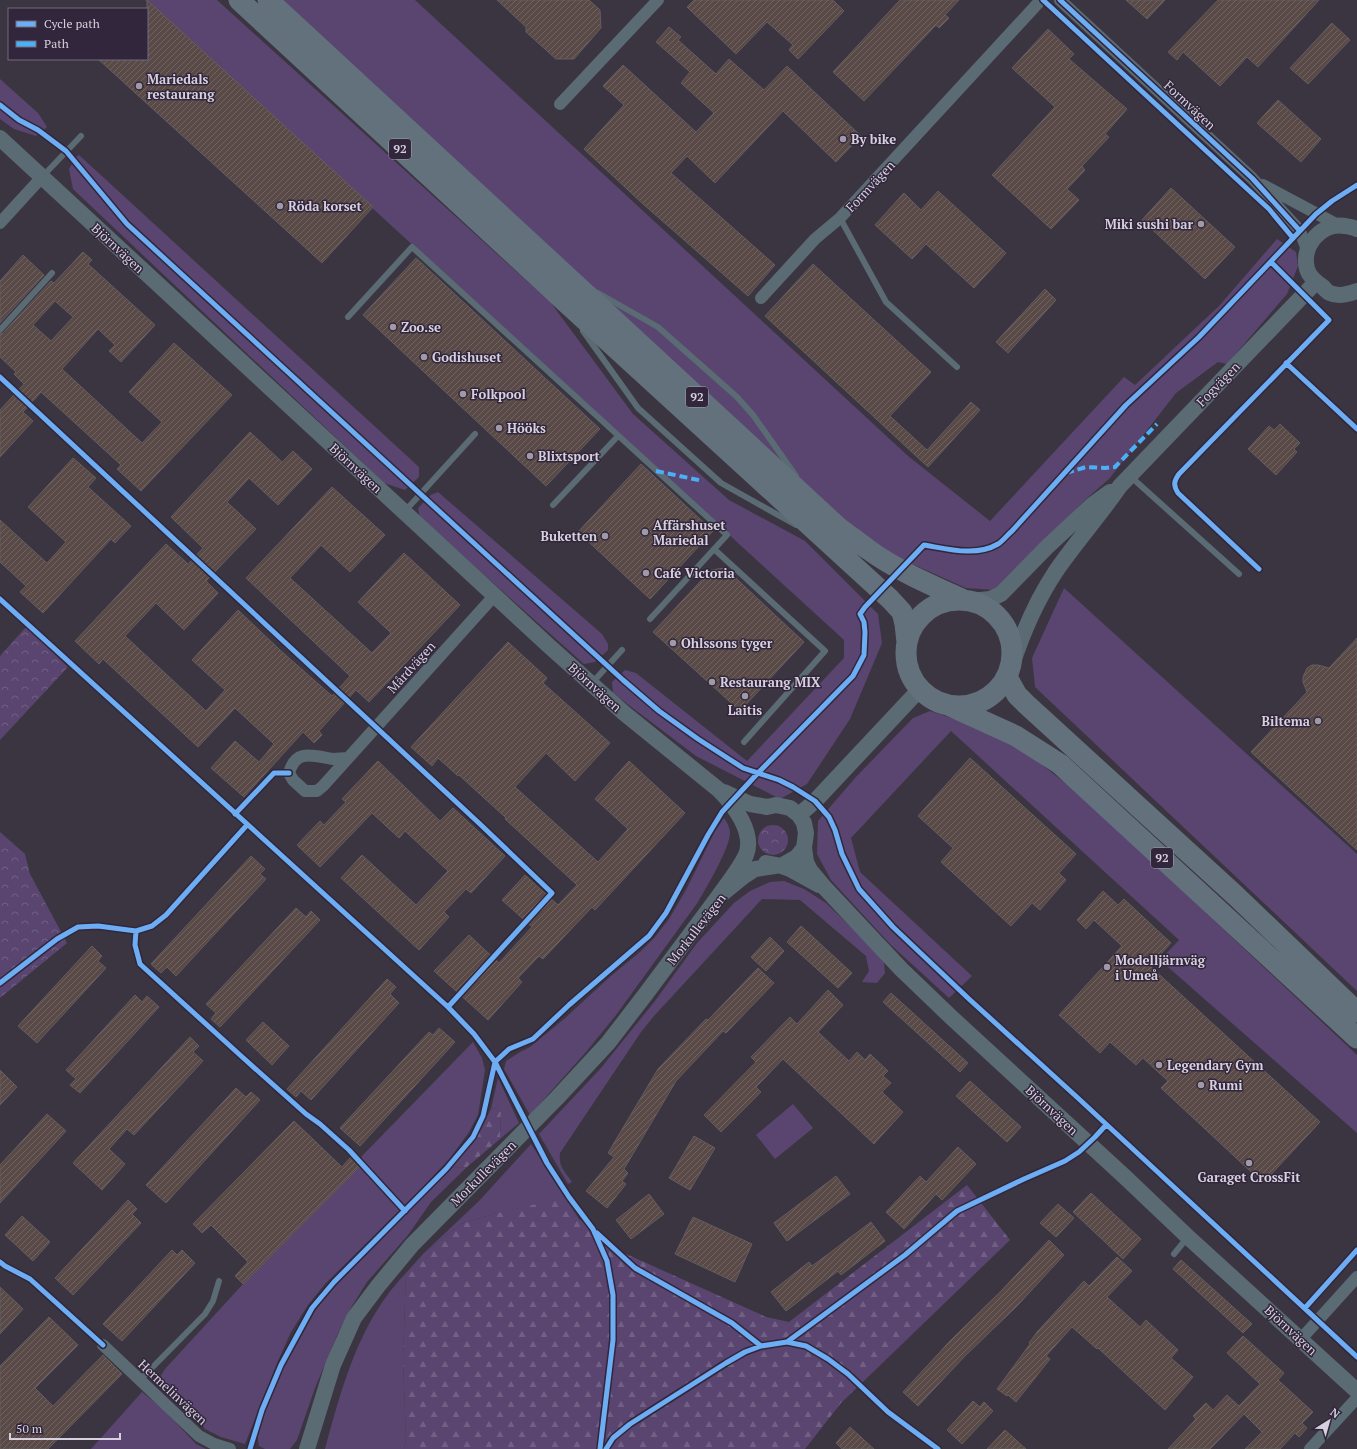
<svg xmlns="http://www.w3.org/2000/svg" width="1357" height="1449" font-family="'PT Serif',serif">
  <defs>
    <pattern id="forest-firs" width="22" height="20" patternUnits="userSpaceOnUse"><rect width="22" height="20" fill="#5a4570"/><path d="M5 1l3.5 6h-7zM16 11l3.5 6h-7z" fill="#715f84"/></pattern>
    <pattern id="park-crowns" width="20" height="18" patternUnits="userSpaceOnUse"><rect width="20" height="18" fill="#5a4570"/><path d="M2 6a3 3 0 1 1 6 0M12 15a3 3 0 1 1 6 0" fill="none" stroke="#715f84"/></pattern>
    <pattern id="building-hatch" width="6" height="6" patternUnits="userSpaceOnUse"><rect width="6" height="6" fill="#594a47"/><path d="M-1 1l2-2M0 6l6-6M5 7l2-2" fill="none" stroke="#706361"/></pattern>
  </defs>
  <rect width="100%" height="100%" fill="#3b3541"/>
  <path fill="#5a4570" d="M145,0H217L551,303L633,414L729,500L805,541L878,614L882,643L850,719L807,784L780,799L696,756L613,693L612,682L625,670L636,673L747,761L844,658V640Z
    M282,0H415L908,456L990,521L1124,377L1135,385L1219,306L1277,239L1296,252L1298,266L1287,294L1227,364L1218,362L1176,393L1109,479L1086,499L995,590L966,588L899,558L840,518Z
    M0,79L38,113L47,127L36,136L14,129L0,119Z
    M79,155L419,467V477L405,490L384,483L73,189L69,169L76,157Z
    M438,492L602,634L608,644V650L595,662L584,664L420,518L418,508L431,495Z
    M1064,588L1357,854V991L1035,687L1032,658Z
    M930,711L979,727L1027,753L1083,797L1357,1055V1133L1160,960L1179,940L951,731L851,838L860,872L972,976L949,998L891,945L831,880L817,854L818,821L855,778L913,718Z
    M724,818C727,823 730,827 730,833C730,848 706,888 698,902L616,1015L586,1052L530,1115L504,1069L506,1061L520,1052L530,1047L564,1019L612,975L640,952L655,937L669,919L686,890L715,831Z
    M784,881L804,889L826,903L880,955L884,963L885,973L877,983L862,982L869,971L866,956L800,900L762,899L654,1016L641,1032L560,1153C558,1166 565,1172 572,1182L568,1184L539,1134L601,1068L655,1001L697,943L734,903L750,891L770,882Z
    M473,1042L482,1058L485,1070L478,1115L469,1132L451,1157L421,1189L325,1284L308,1305L291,1332L277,1363L245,1444L221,1437L205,1429L162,1384L160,1377L165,1369L243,1284L359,1166L362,1156Z
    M498,1078L519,1123L500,1139L501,1112L494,1108L491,1109Z
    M793,1104L813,1128L775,1159L756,1135Z
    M531,1144L579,1219L553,1201L493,1214L461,1224L424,1253L479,1201Z
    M467,1167L431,1202L408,1235L367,1282L352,1306L338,1333L315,1388L297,1440L290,1449H265L259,1446L257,1433L262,1419L283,1369L315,1311L328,1294L450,1168Z
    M406,1273L403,1359L406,1439L404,1449H325C342,1387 359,1321 406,1273Z
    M142,1392L162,1408L196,1444L206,1449H91Z"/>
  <path fill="url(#forest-firs)" d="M494,1108L501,1112L500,1139L467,1167L450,1168L475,1140L491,1109Z
    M967,1185L1010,1240L841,1403L805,1449H404L406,1439L403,1359L406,1273L424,1253L461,1224L493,1214L554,1200L624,1253L766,1317L789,1322Z"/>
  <path fill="url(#park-crowns)" d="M26,627L68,667L0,740V656Z
    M758 840a15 15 0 1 1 30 0a15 15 0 1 1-30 0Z
    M0,832L25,854L30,874L67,943L0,998Z"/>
  <path fill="url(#building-hatch)" stroke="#635c5e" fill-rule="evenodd" d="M147,0L373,207L322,263L98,59H147Z
    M497,0H589L600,10L601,28L574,59H556L526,32V27Z
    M694,0H833L844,11L798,59L789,50L793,45L767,22L736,54L687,7Z
    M900,0H959L945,15L949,18L939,28L936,25L864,101L833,72Z
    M1126,0H1165L1147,19Z
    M1218,0H1319L1258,67L1247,57L1220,86L1183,52L1177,60L1168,52Z
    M1332,23L1350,40L1308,84L1290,68Z
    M669,27L681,37L678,40L716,74L729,59L764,90L787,66L861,136L836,162L783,111L715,183L687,156L671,173L775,265L748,296L643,204L584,149L624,105L603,86L623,65L696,132L714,113L681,83L690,72L656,42Z
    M1048,29L1074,54L1069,59L1127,109L1105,134L1109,137L1082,166L1085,170L1067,189L1079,200L1051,229L992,175L1055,107L1012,68Z
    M1278,100L1321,139L1301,162L1257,123Z
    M1171,188L1235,247L1205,279L1142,220Z
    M938,191L1006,253L974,288L926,244L912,259L875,225L904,193L921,210Z
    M83,252L92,260L88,264L155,325L121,362L109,351L115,345L98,329L62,369L142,443L162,422L129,392L174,343L232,395L141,491L117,469L121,465L41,392L23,412L33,421L0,457V410L24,384L14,374L16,372L0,357V334L3,333L51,281L54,283ZM55,301L73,317L51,341L33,325Z
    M23,255L44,275L0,323V281Z
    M416,258L600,429L546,486L363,315Z
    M813,264L931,372L890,416L927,450L971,402L980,410L928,467L765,316Z
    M1045,289L1056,300L1008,353L996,342Z
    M1280,424L1300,443L1294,449L1297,452L1276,475L1248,449L1269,426L1274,430Z
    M250,432L282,462L293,451L312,469L278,505L249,478L227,502L256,529L206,581L218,593L184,630L156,603L125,636L206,711L225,690L192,660L238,610L280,650L332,696L350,676L246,578L332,487L385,535L350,572L321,545L290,578L372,653L391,633L358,602L404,553L460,605L369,702L356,690L319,731L322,735L314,743L303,732L244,797L211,768L235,741L259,762L274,744L235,708L198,747L103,659L99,664L75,641L166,544L188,564L203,548L171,517Z
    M73,458L96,478L88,487L131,526L115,543L111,539L43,613L20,592L26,586L0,562V520L47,563L66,542L28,507Z
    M641,464L713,531L650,599L578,532Z
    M725,568L804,642L740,711L653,632L711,570Z
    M1357,638V850L1251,752L1307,692L1303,682V677L1307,668L1312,665H1318L1329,668Z
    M508,642L547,678L543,683L610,743L575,781L546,753L515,787L598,862L628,829L595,799L629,761L685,813L595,910L592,907L543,959L539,956L518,978L522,982L488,1020L434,971L469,935L499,963L532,927L502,900L525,875L558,905L577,885L505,819L506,818L459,775L458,776L438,758L432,766L411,747Z
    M970,758L1076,854L1059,873L1066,880L1040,910L1032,903L1011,926L941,862L953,848L918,816Z
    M378,761L440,821L453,808L505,856L471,893L466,889L444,912L449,917L419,950L341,878L362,855L416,905L448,871L405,831L399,838L372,813L320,867L297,845L320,821L324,825L346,802L342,799Z
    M251,856L265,869L260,874L266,879L176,976L167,967L161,973L151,964Z
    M1103,891L1118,905L1124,899L1171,943L1150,966L1320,1122L1263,1183L1161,1088L1168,1081L1143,1058L1136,1065L1110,1042L1100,1053L1059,1015L1122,946L1094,920L1086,929L1077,920Z
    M296,908L306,917L311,911L320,920L220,1027L211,1019L216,1013L206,1004Z
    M801,926L852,973L838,988L787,942Z
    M770,937L784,951L766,971L751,957Z
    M92,946L102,956L98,961L106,968L37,1043L18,1026Z
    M758,968L774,983L726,1033L723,1031L676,1081L624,1169L628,1173L622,1181L626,1184L607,1208L586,1191L614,1157L608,1153L658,1069L706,1019L708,1020Z
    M387,979L396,987L390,994L399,1003L311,1100L301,1091L296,1097L287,1089Z
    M828,990L843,1005L818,1032L849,1061L857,1052L865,1060L870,1054L888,1071L883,1076L891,1083L882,1092L903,1112L874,1144L783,1059L756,1087L761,1092L721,1132L704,1115L756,1062L751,1057L790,1017L797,1024Z
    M891,993L968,1063L960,1072L883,1002Z
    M135,995L142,1002L147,996L159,1007L80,1093L70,1085L76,1079L66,1070Z
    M263,1022L289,1046L272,1065L246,1040Z
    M439,1028L455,1042L360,1146L340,1128L429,1032L433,1035Z
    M190,1037L199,1046L193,1052L203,1061L134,1135L127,1129L109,1149L125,1164L102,1190L73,1163Z
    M0,1070L17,1087L0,1105Z
    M970,1081L1021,1127L1007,1142L956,1096Z
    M236,1088L246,1097L251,1092L260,1100L166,1203L146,1185Z
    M47,1114L66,1131L0,1203V1165Z
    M294,1121L342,1167L351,1157L360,1166L243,1284L235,1276L248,1262L211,1225L202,1233L193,1224Z
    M694,1136L715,1148L690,1190L669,1178Z
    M958,1147L976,1164L942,1200L936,1194L904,1229L886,1212L920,1176L926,1182Z
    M836,1176L850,1194L787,1241L774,1223Z
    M1091,1193L1141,1239L1123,1259L1073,1212Z
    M649,1194L664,1214L631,1239L616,1220Z
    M128,1200L137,1209L132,1214L141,1223L73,1295L55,1278Z
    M1058,1204L1074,1218L1056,1237L1040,1223Z
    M22,1216L50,1242L33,1261L5,1235Z
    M693,1217L752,1244L735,1282L675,1254Z
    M871,1222L885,1241L841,1275L838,1271L786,1311L771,1292L809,1262L812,1266Z
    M1049,1240L1064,1255L1017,1306L965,1356L918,1406L903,1392L950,1341L1001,1291Z
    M172,1250L177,1255L182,1250L195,1263L122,1341L103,1324Z
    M1117,1257L1132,1271L1107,1297L1140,1327L1146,1320L1178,1350L1171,1358L1193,1377L1165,1410L1098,1348L1097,1349L1072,1327L1046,1356L1050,1359L1016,1402L1008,1395L1007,1396L997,1389L1030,1344L1029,1343L1037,1332L1084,1281L1089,1286Z
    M1181,1260L1252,1324L1243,1333L1173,1269Z
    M0,1287L23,1309L0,1334Z
    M49,1317L78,1345L35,1388L53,1406L103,1355L122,1374L48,1449H0V1366Z
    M1243,1336L1284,1373L1278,1380L1313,1412L1302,1423L1307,1428L1299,1437L1295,1433L1280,1449H1245L1262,1432L1244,1414L1210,1449H1168L1196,1419L1193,1416L1206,1403L1213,1410L1227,1395L1239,1406L1260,1384L1227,1353Z
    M973,1401L980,1407L984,1402L993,1411L962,1444L947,1430Z
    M850,1427L874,1449H842L836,1443Z
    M1005,1430L1026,1449H987Z"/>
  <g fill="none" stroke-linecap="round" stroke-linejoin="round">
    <path stroke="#5a6b74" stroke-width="6" d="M42,177L81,136
      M840,218L886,302L957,367
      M598,293L658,327L737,397L753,415L796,476
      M348,317L412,247L727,535L650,619
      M0,330L52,273
      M583,331L638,408L721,483L796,525
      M1130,476L1239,574
      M553,505L618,436
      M405,511L475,434
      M714,549L825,651L744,742
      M592,683L622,650
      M1174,1254L1187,1238
      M140,1380L205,1314L213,1301L219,1281"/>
    <path stroke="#5a6b74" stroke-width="12" d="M1060,0L1252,178L1300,231L1307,250
      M560,104L658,0
      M1263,185L1338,225
      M0,223L42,177
      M761,298L815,239L840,218L1041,0
      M348,758C343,758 338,759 333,759C313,756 296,748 289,773L293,780L305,791H317L323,786L494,596
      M1301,1339L1357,1277
      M103,1345L199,1436L214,1444L230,1449
      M1310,1449L1357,1398"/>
    <path stroke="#5a6b74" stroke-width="16" d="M0,138L549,646L624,713L719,790C734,805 755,833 746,855C739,870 727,884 718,897
      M1357,229C1353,227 1350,227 1345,226C1322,222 1301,245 1307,269C1309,276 1317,283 1323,287C1325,289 1327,292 1330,293C1338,297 1349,294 1357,291
      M971,601L990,599L1001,594L1047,547L1092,505L1110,492
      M1011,668C1022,634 1036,601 1056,571C1076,542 1100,515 1120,486L1316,282
      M724,792L750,804L767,807L776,805L790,808L799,815L804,823L806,833L804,848L797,857L781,866L766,863
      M799,815L815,801L920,689
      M804,848L806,862L810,870L825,888L901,969L951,1017L1125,1177L1188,1237L1357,1391
      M781,866L790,869L819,885
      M307,1449L333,1365L354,1318L378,1286L412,1245L557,1098L608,1043L645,995L718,897L744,876L755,869L775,866"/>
    <path stroke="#62717c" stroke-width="21" d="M239,0L561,298L890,599L902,612L905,624L907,642
      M268,0L839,528C849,535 859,543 869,550C898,571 931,585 964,600
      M906 653a53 53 0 1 1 106 0a53 53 0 1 1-106 0Z
      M1007,677L1017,695L1026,704L1235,895L1357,1012
      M948,705L1016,736L1060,764L1357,1038"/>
    <path stroke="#4cb0f7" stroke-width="4" stroke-dasharray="8 4" stroke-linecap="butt" d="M656,471L703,481
      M1066,473L1086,467L1105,468L1115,467L1157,424"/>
    <g stroke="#31263b" stroke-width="8">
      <path id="cycleway" d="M1043,0L1269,209L1293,238
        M1060,0L1252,178L1300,231
        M0,105L19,120L38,130L66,151L127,224L490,558L623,680L659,711L698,739L743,768L779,780L793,787L815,801L829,817L835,830L842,854L859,889L893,927L969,999L1079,1099L1357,1357
        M1286,363L1357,429
        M0,377L481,825L552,893L448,1007
        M1259,569L1178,493C1173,485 1174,481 1179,474L1329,320L1271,262
        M0,599L448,1007L474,1034L495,1062L547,1163L569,1197L593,1229L607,1261L613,1295V1340L600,1449
        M235,814L274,773H289
        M136,931L135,945L140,964L240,1055L306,1114L320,1124L349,1150L405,1211
        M0,983L57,939L78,927L98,926L136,931L152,926L166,915L247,825
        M597,1233L635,1268L732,1323L761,1346
        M0,1262L5,1266L30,1279L103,1345
        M1305,1308L1357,1250
        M787,1342L806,1346L828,1359L848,1374L888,1412L938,1449
        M250,1449L262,1410L281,1365L312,1308L334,1282L446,1169L473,1137L483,1116L495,1062L509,1049L533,1039L569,1005L649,936L666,913L708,835L722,812L757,774L853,676L864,655L865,632L864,622L860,614L865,607L924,545C948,549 976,557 998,544C1003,541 1007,535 1012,531L1126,405L1199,337L1316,214L1332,201L1357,185
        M606,1449L613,1438L630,1424L726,1363L745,1352L761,1346L787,1342L905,1255L957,1211L1024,1179L1065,1161L1079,1152L1095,1137L1106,1125"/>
    </g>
    <use href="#cycleway" stroke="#6dadf4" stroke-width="5"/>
  </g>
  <g fill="#a09aa8" stroke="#31263b" stroke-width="1.5">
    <circle cx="139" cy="86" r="4"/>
    <circle cx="843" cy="139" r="4"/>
    <circle cx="280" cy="206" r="4"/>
    <circle cx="1201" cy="224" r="4"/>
    <circle cx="393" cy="327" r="4"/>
    <circle cx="424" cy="357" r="4"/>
    <circle cx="463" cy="394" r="4"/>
    <circle cx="499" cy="428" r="4"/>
    <circle cx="530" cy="456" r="4"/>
    <circle cx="645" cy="532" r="4"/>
    <circle cx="605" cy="536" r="4"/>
    <circle cx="646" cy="573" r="4"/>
    <circle cx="673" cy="643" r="4"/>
    <circle cx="712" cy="682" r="4"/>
    <circle cx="745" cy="696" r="4"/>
    <circle cx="1318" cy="721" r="4"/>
    <circle cx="1107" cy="967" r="4"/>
    <circle cx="1159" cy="1065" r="4"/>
    <circle cx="1201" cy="1085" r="4"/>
    <circle cx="1249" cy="1163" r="4"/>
  </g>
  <g text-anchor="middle" stroke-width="3" stroke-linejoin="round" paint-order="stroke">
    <g fill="#31263b" stroke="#a59eae" stroke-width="1">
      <rect x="389" y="139" width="22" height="20" rx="3"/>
      <rect x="686" y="387" width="22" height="20" rx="3"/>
      <rect x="1151" y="848" width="22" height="20" rx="3"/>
    </g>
    <g font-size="12" font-weight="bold" fill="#d7d1df">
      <text x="400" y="153">92</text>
      <text x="697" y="401">92</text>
      <text x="1162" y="862">92</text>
    </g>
    <g font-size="13" font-weight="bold" fill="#d7d1df" stroke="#31263b" text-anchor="start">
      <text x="147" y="84">Mariedals<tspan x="147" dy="15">restaurang</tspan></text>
      <text x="851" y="144">By bike</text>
      <text x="288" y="211">Röda korset</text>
      <text x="1193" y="229" text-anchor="end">Miki sushi bar</text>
      <text x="401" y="332">Zoo.se</text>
      <text x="432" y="362">Godishuset</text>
      <text x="471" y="399">Folkpool</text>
      <text x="507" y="433">Hööks</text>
      <text x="538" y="461">Blixtsport</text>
      <text x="653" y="530">Affärshuset<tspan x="653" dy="15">Mariedal</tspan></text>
      <text x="597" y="541" text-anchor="end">Buketten</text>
      <text x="654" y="578">Café Victoria</text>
      <text x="681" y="648">Ohlssons tyger</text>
      <text x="720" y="687">Restaurang MIX</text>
      <text x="745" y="715" text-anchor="middle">Laitis</text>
      <text x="1310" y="726" text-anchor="end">Biltema</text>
      <text x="1115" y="965">Modelljärnväg<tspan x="1115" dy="15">i Umeå</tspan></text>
      <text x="1167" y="1070">Legendary Gym</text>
      <text x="1209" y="1090">Rumi</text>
      <text x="1249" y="1182" text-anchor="middle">Garaget CrossFit</text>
    </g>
    <g font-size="13" fill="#d7d1df" stroke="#31263b">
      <text transform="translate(1190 105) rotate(43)" y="5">Formvägen</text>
      <text transform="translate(870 186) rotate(-47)" y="5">Formvägen</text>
      <text transform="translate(118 248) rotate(43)" y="5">Björnvägen</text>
      <text transform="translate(1218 384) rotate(-46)" y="5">Fogvägen</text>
      <text transform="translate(356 468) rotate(43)" y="5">Björnvägen</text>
      <text transform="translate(411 667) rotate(-48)" y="5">Mårdvägen</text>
      <text transform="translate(595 687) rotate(42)" y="5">Björnvägen</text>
      <text transform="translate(696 929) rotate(-52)" y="5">Morkullevägen</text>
      <text transform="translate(1052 1110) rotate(43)" y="5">Björnvägen</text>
      <text transform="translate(483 1173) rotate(-45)" y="5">Morkullevägen</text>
      <text transform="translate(1291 1330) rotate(43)" y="5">Björnvägen</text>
      <text transform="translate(173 1392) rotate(43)" y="5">Hermelinvägen</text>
    </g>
  </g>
  <rect x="8" y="8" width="140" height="52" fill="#31263b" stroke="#736a7d"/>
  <rect x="16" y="21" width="20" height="6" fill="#6dadf4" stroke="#736a7d"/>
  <text x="44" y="28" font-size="12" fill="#d7d1df">Cycle path</text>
  <rect x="16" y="41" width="20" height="6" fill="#4cb0f7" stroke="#736a7d"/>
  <text x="44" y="48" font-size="12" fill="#d7d1df">Path</text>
  <g transform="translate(1329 1421) rotate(37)" stroke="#31263b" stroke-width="3" paint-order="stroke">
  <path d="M0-3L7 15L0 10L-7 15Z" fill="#d7d1df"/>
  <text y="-6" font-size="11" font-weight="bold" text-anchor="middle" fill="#d7d1df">N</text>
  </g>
  <path d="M10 1433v6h110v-6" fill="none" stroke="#d7d1df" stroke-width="2"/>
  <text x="16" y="1433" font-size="12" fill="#d7d1df" stroke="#31263b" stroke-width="3" paint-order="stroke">50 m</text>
</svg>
